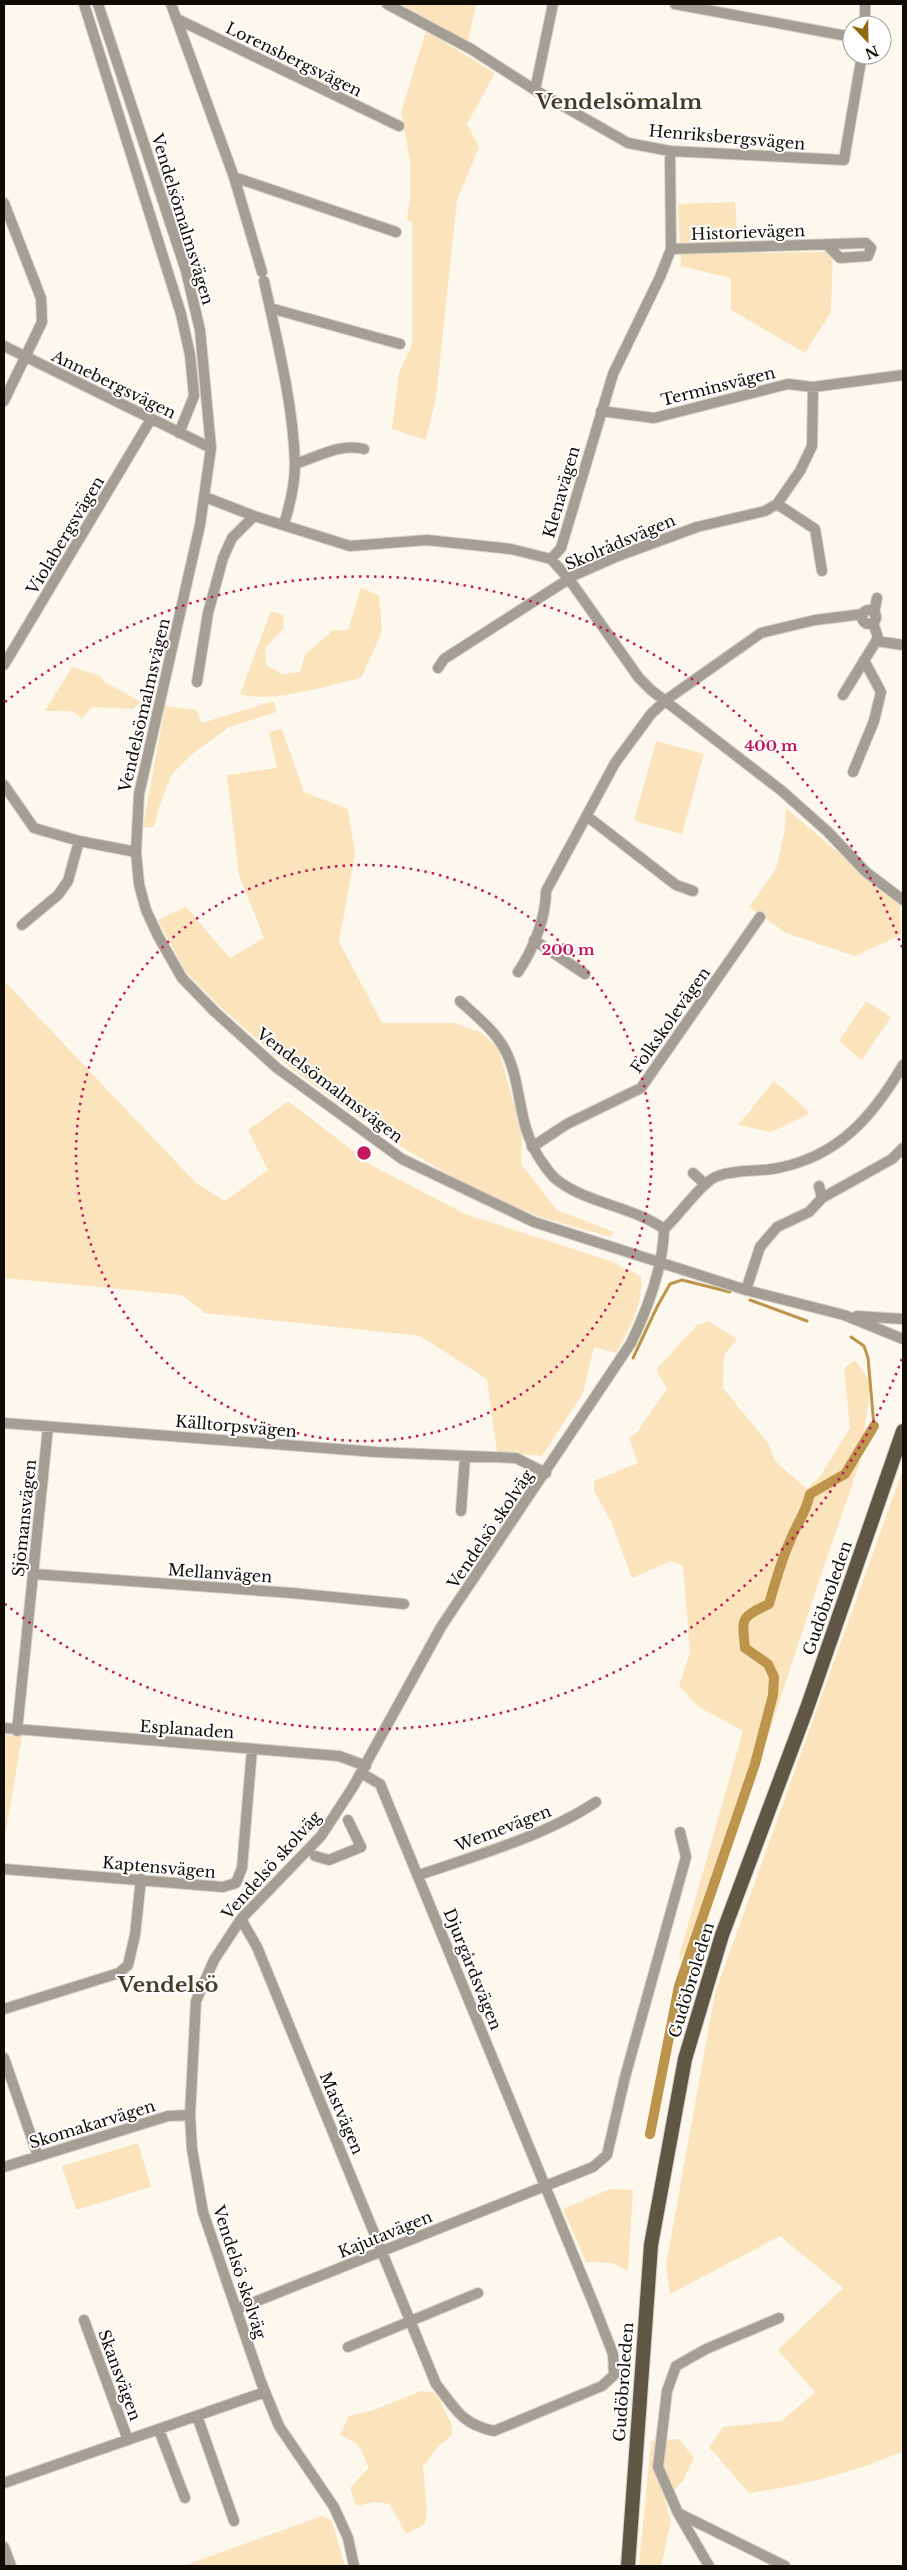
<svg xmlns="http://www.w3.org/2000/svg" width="907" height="2570" font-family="'Libre Baskerville',serif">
  <rect width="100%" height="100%" fill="#fdf8ee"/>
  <path fill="#fbe4bc" d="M401,4H476L468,42Z
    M426,31L495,73L467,124L479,147L457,200L436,398L426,440L392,429L399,373L412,344V222L407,220L410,199V161L401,112Z
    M735,202L739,253L833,252L831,312L805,353L731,310V278L681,266L678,204Z
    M361,588L379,595L382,632L361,678C329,685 271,704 240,694L271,611L283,615L284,628L265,648L266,665L282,674L300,672L305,655L333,630H348Z
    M72,667L100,676L105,682L141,702L133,709L92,707L82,719L73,711H45Z
    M274,701L276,712L229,727L191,755L172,774L160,804L154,827H143L165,706L196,710L202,723Z
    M282,729L304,792L348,809L355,854L339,942L382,1023H454L480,1032L498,1047L522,1133L521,1164L557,1210L614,1232L610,1237L540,1217L471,1188L392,1141L293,1070L218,1005L185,971L158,920L186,907L230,958L264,938L239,875L227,775L277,768L269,732Z
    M656,741L704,754L682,834L634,821Z
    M786,808L900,905L901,935L855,956L786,933L749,907L776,869L785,829Z
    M4,981L196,1183L225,1201L268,1170L248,1130L288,1101L373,1166L465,1214L610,1261L641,1276C644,1304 629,1329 616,1353L594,1347L583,1393L542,1456L497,1452L487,1379L420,1336L205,1313L182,1295L4,1278Z
    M866,1001L891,1017L862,1060L839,1041Z
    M774,1081L805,1108L809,1114L771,1132L738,1125Z
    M708,1321L737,1339L724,1355L723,1388L768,1443L775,1461L807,1489L821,1475L850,1428L844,1368L855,1360L871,1383L860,1462L820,1578L702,1937L678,1960L743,1731L699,1707L679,1686L690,1652L683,1566L671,1561L632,1578L611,1521L594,1491V1481L638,1463L629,1438L637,1432L667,1389L656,1370L696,1326Z
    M903,1469V2451C853,2473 804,2485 749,2493L709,2447L723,2427L782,2421L815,2392L778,2350L843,2288L780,2236L670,2294L666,2265L715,1993Z
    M4,1735L22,1736L6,1831H4Z
    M138,2143L151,2187L76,2210L62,2166Z
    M610,2189L633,2190L628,2271L612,2263L586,2262L563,2209Z
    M421,2391L436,2393L452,2425V2435L437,2448L423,2467L427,2511L425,2524L406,2534L390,2504L375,2502L356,2506L350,2488L369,2467L357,2443L340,2435L349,2416L374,2410Z
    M679,2439L694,2458L683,2481L665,2499L671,2522L661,2566H639L651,2441Z
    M322,2516L332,2521L345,2566H183Z"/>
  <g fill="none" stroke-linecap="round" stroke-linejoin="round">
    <path stroke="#bc944b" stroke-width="3" d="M750,1300L807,1321
      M851,1337L864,1346L868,1358L874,1426
      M633,1358L657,1307L670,1284L682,1280L730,1292"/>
    <path stroke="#bc944b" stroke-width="10" d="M650,2134L679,1986L755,1764L773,1695L774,1677L768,1664L745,1648C742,1617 740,1618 769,1604C775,1583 781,1561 790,1541C797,1523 806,1513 810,1494L845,1474L874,1426"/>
    <g stroke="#d7d2c9" stroke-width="12">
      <path id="minor" d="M84,4L181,314L190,355L194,396L179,433
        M98,4L186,271L200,330L211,448L200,525L139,794L136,852L139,884L146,910L158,936L182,978L214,1011L277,1068L402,1159L534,1222L746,1290L844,1315L903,1339
        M171,4L234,177L262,272
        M387,4L471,49L535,90L628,143L670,151L844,160L862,55
        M675,4L852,37
        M177,19L399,126
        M865,25V4
        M535,90L553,4
        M234,177L396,232
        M4,203L41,298L42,322L4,401
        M671,249L866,243L871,248L868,256L840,258L826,244
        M264,281C277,340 293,403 295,463C295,483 290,505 284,524
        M270,308L400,344
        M4,346L211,448
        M601,411L654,418L788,384L813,387L903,375
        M295,464C318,457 339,443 364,449
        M205,497L254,516L350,546L427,540L511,549L551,559L561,548L613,374L660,277L671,249L670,151
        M777,504L815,529L822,571
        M551,559L569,579L639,678L651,690L782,791L828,832L866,872L903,900
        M862 617a7 7 0 1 1 14 0a7 7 0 1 1-14 0Z
        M874,613L877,598
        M876,641L903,645
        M4,665L151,419
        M438,668L444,659L575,575L618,556L697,527L765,511L777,504L800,471L812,446L813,387
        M197,682L208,613L223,558L232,538L254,516
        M843,695L878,638L873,622
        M853,772L874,721L881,692L864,660
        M4,785L34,828L79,841L136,852
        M588,817L676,885L693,891
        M22,925L58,895L68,881L79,841
        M534,940L585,974
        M518,972C533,950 546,918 546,891L615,763L651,714L666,700L761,633L815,620L863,614
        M460,1001C475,1015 494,1030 504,1048C523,1082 516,1123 540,1159C545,1166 550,1175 557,1180C588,1204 632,1206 664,1229
        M532,1147L567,1124L641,1088L760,917
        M693,1173L705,1184
        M819,1186L822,1198
        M746,1290L760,1247L777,1227L809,1212L822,1198L892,1159L903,1148
        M857,1316L903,1319
        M4,1423L376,1452L516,1458L546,1473
        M461,1511L465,1457
        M34,1574L292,1593L404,1604
        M4,1728L339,1756L366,1766
        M17,1731L48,1427
        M315,1856L329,1860L361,1847L348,1820
        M4,1869L223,1887L236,1883L242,1868L252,1749
        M419,1875C475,1856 547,1835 596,1802
        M241,1919L257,1947L436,2384C456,2409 461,2424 494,2431L602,2386L614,2375L613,2354L596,2310L380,1784L361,1773
        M4,2009L119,1973L128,1965L135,1935L141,1879
        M4,2058L38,2156
        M4,2167L168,2116L190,2115
        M237,2309L593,2167L607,2155L625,2077L686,1857L680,1832
        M84,2320L128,2440
        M348,2347L478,2293
        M197,2416L234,2521
        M159,2430L185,2498
        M4,2483L265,2392
        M678,2513L785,2566
        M4,2547L11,2566
        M354,2566L348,2538L334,2507L279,2426L261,2382L203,2212L192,2149L190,2115L196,2001L214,1960L241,1919L321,1836L353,1787L441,1627L631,1343C648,1308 663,1269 664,1229C678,1217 703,1180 718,1176C737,1169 759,1172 778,1168C839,1156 873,1116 903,1065
        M709,2566L678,2513L658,2467L667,2391L676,2366L706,2349L779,2318"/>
    </g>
    <g stroke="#d7d2c9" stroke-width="16">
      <path id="major" d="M628,2566L651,2245L685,2059L722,1935L807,1708L903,1431"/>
    </g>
    <use href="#minor" stroke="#a49e95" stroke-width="10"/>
    <use href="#major" stroke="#5f5645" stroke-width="14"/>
  </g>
  <g fill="none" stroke="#c2185b" stroke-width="2.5" stroke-dasharray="2.5 5">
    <circle cx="364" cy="1153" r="288"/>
    <path d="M902 1359A576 576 0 0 1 5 1604M5 702A576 576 0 0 1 902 947"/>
  </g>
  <g text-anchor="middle" stroke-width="4" stroke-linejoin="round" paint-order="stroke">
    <g font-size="16" fill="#100c05" stroke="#fff">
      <text transform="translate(294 59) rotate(26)" y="6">Lorensbergsvägen</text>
      <text transform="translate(727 137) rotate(5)" y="6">Henriksbergsvägen</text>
      <text transform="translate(183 219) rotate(73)" y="6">Vendelsömalmsvägen</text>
      <text transform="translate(748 232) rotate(-2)" y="6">Historievägen</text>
      <text transform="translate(114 384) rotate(26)" y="6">Annebergsvägen</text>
      <text transform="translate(718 386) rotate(-14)" y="6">Terminsvägen</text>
      <text transform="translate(561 492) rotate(-74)" y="6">Klenavägen</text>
      <text transform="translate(65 535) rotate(-59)" y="6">Violabergsvägen</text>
      <text transform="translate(620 542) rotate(-23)" y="6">Skolrådsvägen</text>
      <text transform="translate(144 705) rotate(-77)" y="6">Vendelsömalmsvägen</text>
      <text transform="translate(670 1020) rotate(-55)" y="6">Folkskolevägen</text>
      <text transform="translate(330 1085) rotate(37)" y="6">Vendelsömalmsvägen</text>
      <text transform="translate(236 1426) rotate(5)" y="6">Källtorpsvägen</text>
      <text transform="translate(24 1518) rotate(-84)" y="6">Sjömansvägen</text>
      <text transform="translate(490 1529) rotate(-56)" y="6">Vendelsö skolväg</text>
      <text transform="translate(220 1573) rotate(4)" y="6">Mellanvägen</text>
      <text transform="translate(827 1598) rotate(-71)" y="6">Gudöbroleden</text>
      <text transform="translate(187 1729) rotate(4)" y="6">Esplanaden</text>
      <text transform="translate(503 1828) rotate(-21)" y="6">Wemevägen</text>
      <text transform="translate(271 1865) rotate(-48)" y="6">Vendelsö skolväg</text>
      <text transform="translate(159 1867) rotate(5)" y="6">Kaptensvägen</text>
      <text transform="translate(473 1969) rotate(68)" y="6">Djurgårdsvägen</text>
      <text transform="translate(691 1980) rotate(-73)" y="6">Gudöbroleden</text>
      <text transform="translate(342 2113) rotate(67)" y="6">Mastvägen</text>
      <text transform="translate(92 2124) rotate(-17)" y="6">Skomakarvägen</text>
      <text transform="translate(385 2234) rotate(-22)" y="6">Kajutavägen</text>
      <text transform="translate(240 2272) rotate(72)" y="6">Vendelsö skolväg</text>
      <text transform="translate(120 2375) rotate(70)" y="6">Skansvägen</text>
      <text transform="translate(623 2382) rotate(-86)" y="6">Gudöbroleden</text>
    </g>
    <g font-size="21" font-weight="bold" fill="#463b28" stroke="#fff">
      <text x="619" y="109">Vendelsömalm</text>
      <text x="168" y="1992">Vendelsö</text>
    </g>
  </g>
  <circle cx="364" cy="1153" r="8" fill="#c2185b" stroke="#fff" stroke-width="2.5"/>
  <g font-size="15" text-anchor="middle" font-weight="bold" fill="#c2185b" stroke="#fff" stroke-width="4" stroke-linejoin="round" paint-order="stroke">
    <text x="771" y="751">400 m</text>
    <text x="568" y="955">200 m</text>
  </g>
  <rect width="907" height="2570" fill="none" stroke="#100c05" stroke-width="10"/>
  <g transform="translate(867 40) rotate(158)"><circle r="24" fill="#ffffff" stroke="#9f9e9b"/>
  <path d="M0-4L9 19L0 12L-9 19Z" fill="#916910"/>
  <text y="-8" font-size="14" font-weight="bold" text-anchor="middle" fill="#100c05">N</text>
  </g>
</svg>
